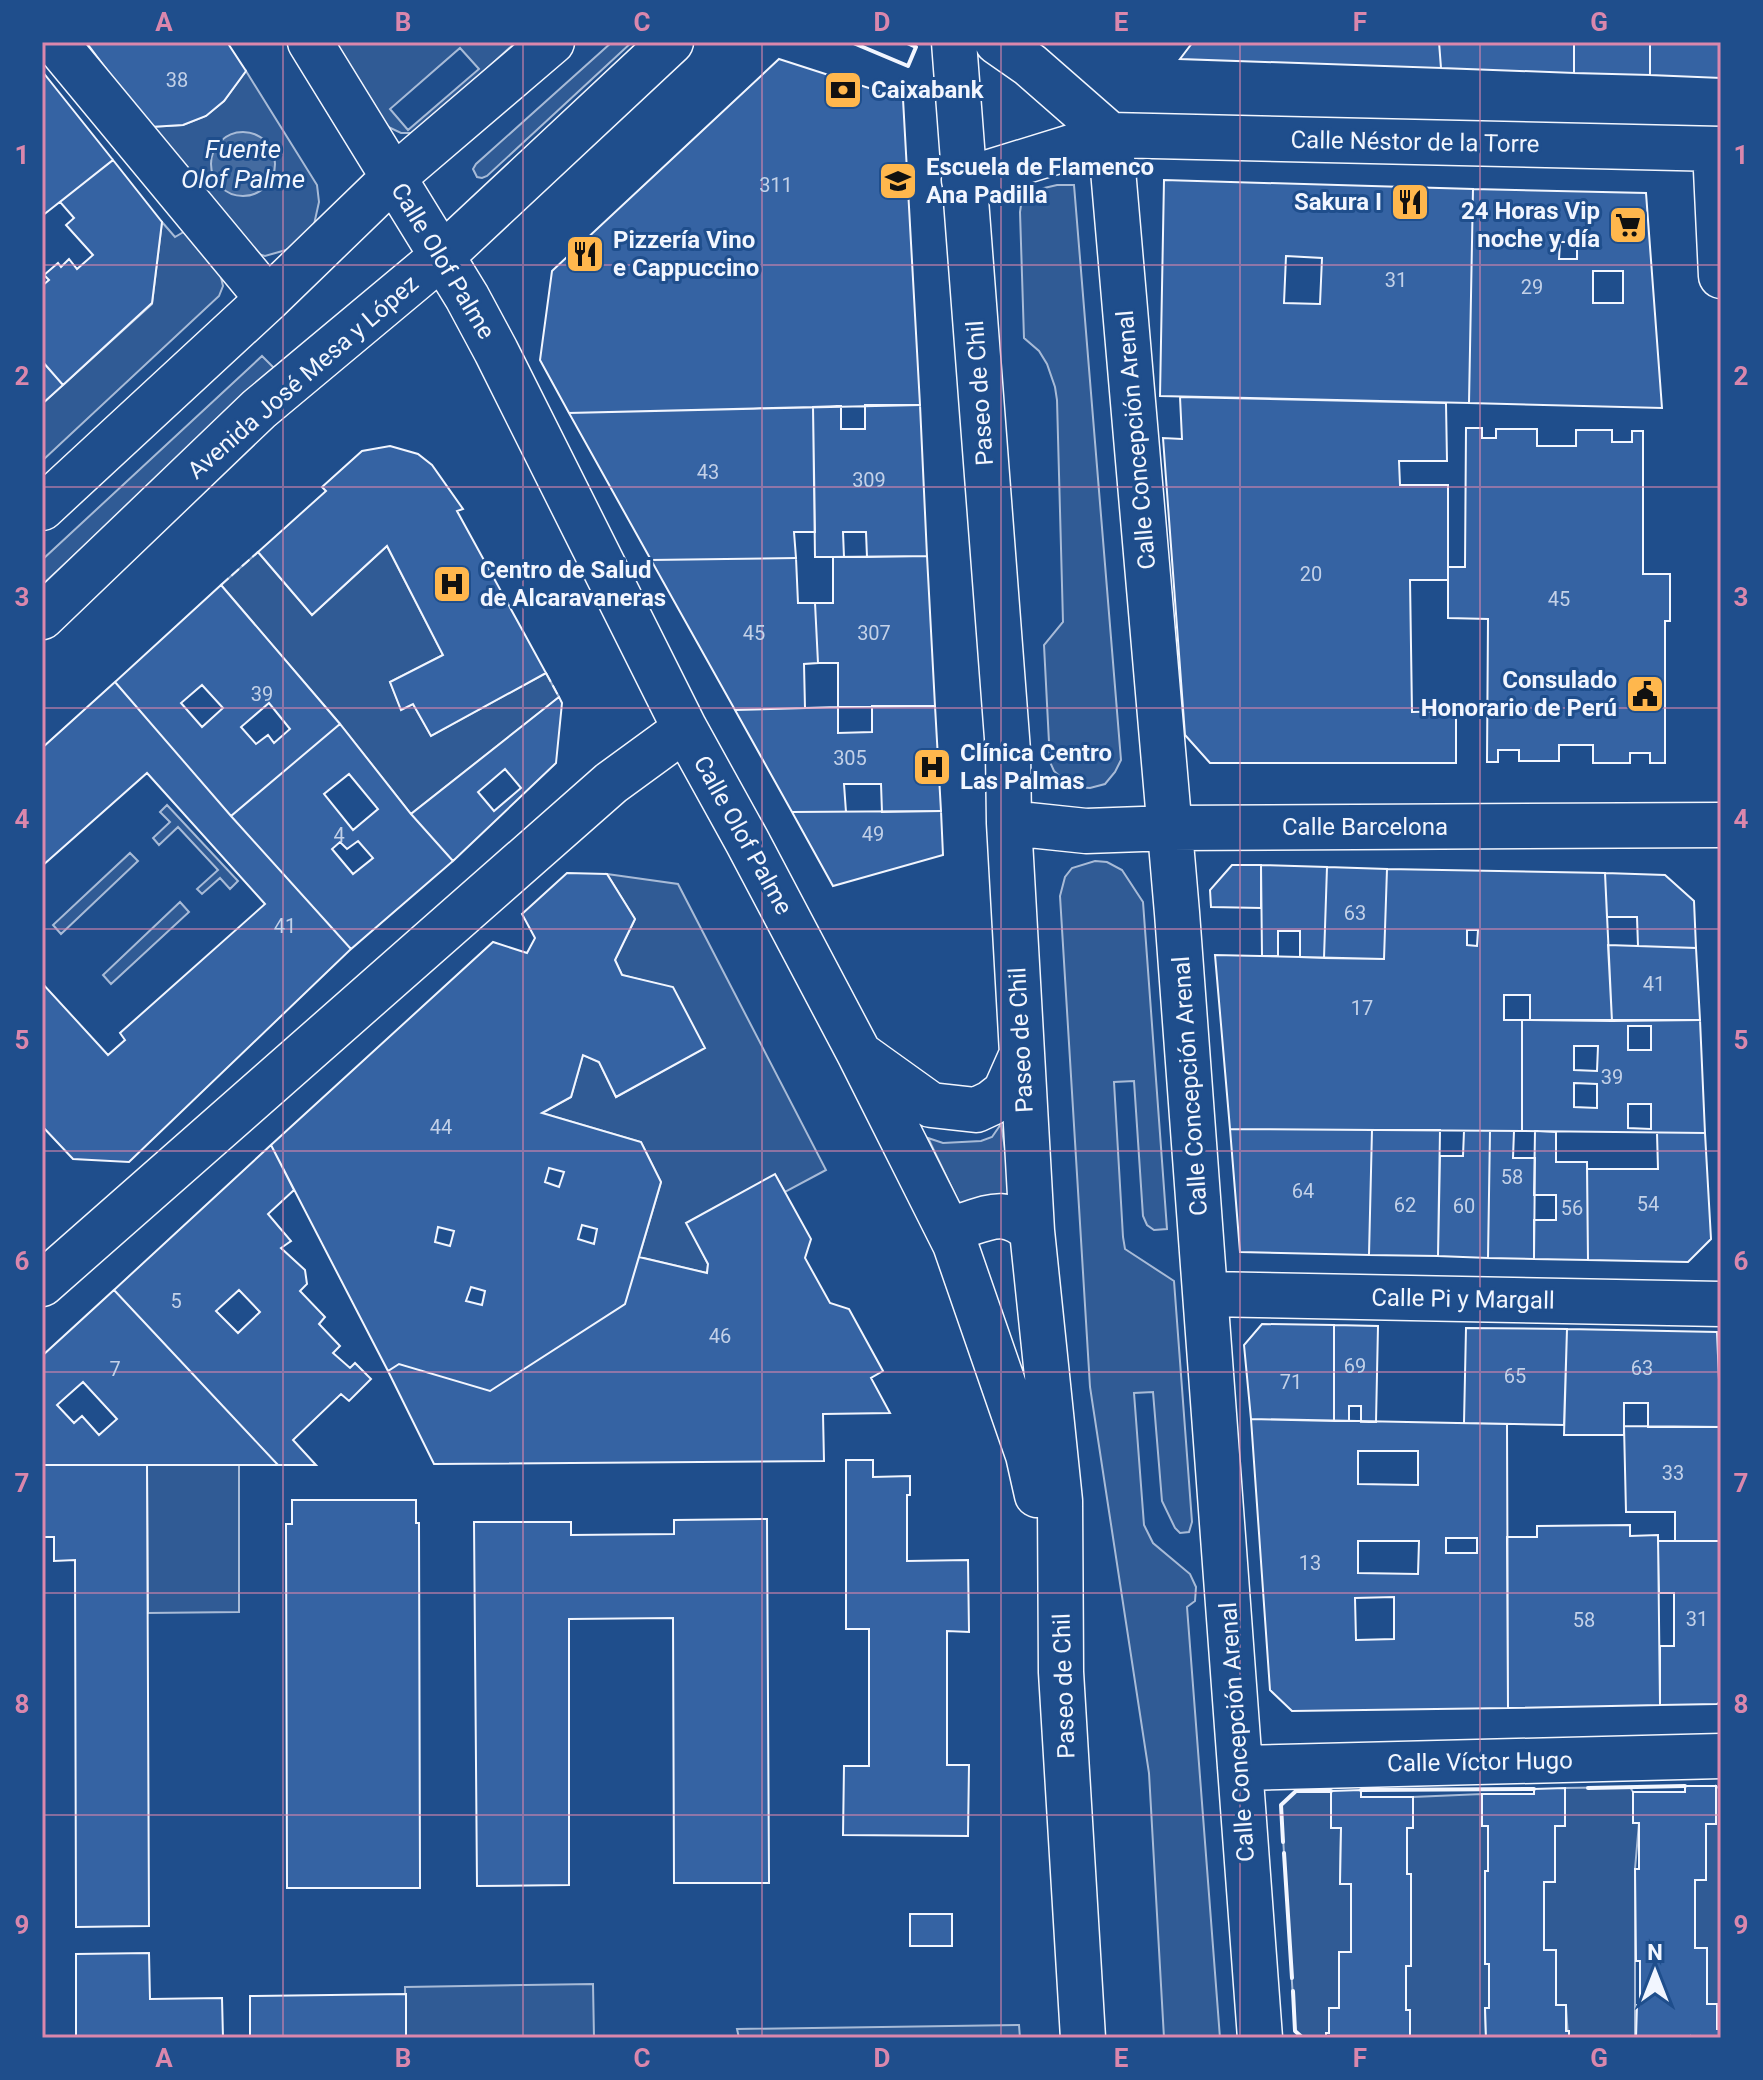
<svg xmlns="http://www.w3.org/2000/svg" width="1763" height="2080" font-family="Roboto,sans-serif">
  <rect width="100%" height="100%" fill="#1f4e8c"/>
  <path fill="#305b95" stroke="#a8bbd7" stroke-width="2" fill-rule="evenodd" d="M339,42H516L425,125L411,133H401L382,124L335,55ZM460,48L479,69L408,130L390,109Z
    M612,42H632L487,176L482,178L477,177L473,169L476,164Z
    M246,71L317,185L319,202L313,229L303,242L286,250L265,256L241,249L150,127L183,125L206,116L224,101Z
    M1057,185H1074L1121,760L1115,772L1105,784L1090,788L1077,787L1064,780L1054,771L1050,762L1044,645L1063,622L1057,400L1055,387L1047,364L1039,351L1024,338L1020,212L1021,205L1028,198L1040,189Z
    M162,222L175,237L187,230L220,273L223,286L219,296L42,461V404L152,304Z
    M262,356L275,369L42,585V560Z
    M387,546L443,655L390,682L401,709L413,704L431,736L546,673L559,697L411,814L340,724L221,585L258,552L312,615Z
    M167,805L238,881L230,889L220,878L202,894L197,889L218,870L178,827L159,845L153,838L170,822L160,812Z
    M130,853L138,861L61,934L53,925Z
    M1095,861L1107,862L1122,870L1143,902L1167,1229L1154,1230L1147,1225L1143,1216L1134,1081L1114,1082L1123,1237L1125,1249L1174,1281L1192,1522L1189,1532L1180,1533L1175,1528L1162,1501L1153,1392L1134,1393L1144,1525L1153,1543L1190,1574L1196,1587L1195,1601L1187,1607L1220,2038H1164L1149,1773L1090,1387L1060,896L1065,877L1072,868Z
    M607,874L678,884L826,1170L785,1192L775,1175L687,1223L708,1264L707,1273L639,1257L661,1182L641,1142L542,1113L571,1097L583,1055L599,1062L616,1097L704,1048L673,988L622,975L615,960L635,919Z
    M180,902L189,912L111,984L103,975Z
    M1001,1124L1013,1198L961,1207L928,1138L943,1143L981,1141L992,1137Z
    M147,1465H239V1612L148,1613Z
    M1716,1786L1721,1790V2038L1720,2030L1717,2029V2004H1707V1949L1695,1948V1880H1706V1824Z
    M1630,1787L1633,1792V1823H1639L1635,1869V2038H1568L1566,2006L1556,2005V1950H1544V1882L1555,1881V1826L1565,1825V1788Z
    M1296,1791H1331V1827L1341,1828L1340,1884H1351V1952L1339,1953V2008H1330L1329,2033L1326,2034V2038H1303L1295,2031L1281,1805Z
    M1482,1794V1825L1488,1826V1871L1485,1872V1963L1489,1964V2008H1485L1486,2038H1410L1406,2010V1966H1410L1411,1874H1407V1828L1413,1827V1797Z
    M593,1984L594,2038H406L405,1987Z
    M1019,2025L1020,2038H739L737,2029Z"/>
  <path fill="#446ba0" stroke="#a8bbd7" stroke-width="2" d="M211 164a32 32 0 1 1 64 0a32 32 0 1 1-64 0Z"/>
  <path fill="#3563a3" stroke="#f2f6ff" stroke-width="2" fill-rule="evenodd" d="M86,42H227L246,71L224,101L206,116L183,125L150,127Z
    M1193,42H1439L1441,68L1180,59Z
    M1439,42H1574V73L1441,68Z
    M1574,42H1650V75L1574,73Z
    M1650,42H1721V78L1650,75Z
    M779,59L903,99L920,405L569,413L540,360L552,271Z
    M42,71L113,160L42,216Z
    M113,160L162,222L152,303L63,385L42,361V286L49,280L44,275L58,263L61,267L69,259L77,269L93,255L66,225L74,218L60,202Z
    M1164,180L1473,189L1469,403L1160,396ZM1286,256L1322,258L1320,304L1284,303Z
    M1473,189L1646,193L1662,408L1469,403ZM1560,242H1577V259H1559ZM1593,271H1623V303H1593Z
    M42,361L63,385L42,404Z
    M1180,397L1446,403L1447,461H1399L1400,485H1448V580H1410L1412,712L1456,711V763H1210L1185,735L1163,438L1182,439Z
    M865,405H920L927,556L867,557L866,532H843L844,557H815L813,407L841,406V429H865Z
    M813,407L815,532H794L796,558L651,560L569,413Z
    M1466,428H1482V438H1496V429H1537V446H1576V430H1612V442H1632V431H1643V574H1670V621H1665V763H1650V753H1630V763H1593V745H1559V761H1519V750H1498V762H1487L1488,619L1448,618V567H1465Z
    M390,446L418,454L432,465L463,509L457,511L546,673L431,736L413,704L401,710L390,682L443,655L387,546L312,615L258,552L326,491L322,487L362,451Z
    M927,556L935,706L838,707V663H818L815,603H833V557Z
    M796,558L798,603H815L818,663L804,664L805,708L735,710L651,560Z
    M221,585L340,724L231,816L115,682ZM202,685L223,708L202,727L181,703ZM269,703L290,729L274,743L268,735L256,744L241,727Z
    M115,682L231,816L351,949L129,1162L73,1159L42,1126V983L108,1055L125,1040L120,1033L265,904L147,773L42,866V748Z
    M559,697L562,703L556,763L453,861L411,814ZM505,769L521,788L494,811L478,792Z
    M872,706H935L941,811L882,812L881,784H844L846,812H792L735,710L838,707V733L872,732Z
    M340,724L411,814L453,861L351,949L231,816ZM349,774L378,809L353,830L324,794ZM358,841L373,858L353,874L332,849L340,842L347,849Z
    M941,811L943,855L833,886L792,812Z
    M1232,865H1261V908L1211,907L1210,890Z
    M1261,865L1327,867L1324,958L1300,957V931H1278V956H1262Z
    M1327,867L1387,869L1384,959L1324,958Z
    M1387,869L1605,873L1612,1021L1530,1020V995H1504V1020H1522V1131L1230,1129L1215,955L1384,959ZM1467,930H1478L1477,946L1467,945Z
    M567,873L607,874L635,919L615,960L622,975L673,987L705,1048L616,1097L599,1062L583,1055L571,1097L542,1113L641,1142L661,1182L625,1304L490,1391L399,1364L388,1371L271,1145L493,942L527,953L535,938L522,914ZM549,1168L564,1172L559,1187L545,1182ZM582,1225L597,1229L594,1244L578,1239ZM438,1227L454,1231L450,1246L435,1242ZM471,1287L485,1291L482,1305L466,1301Z
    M1605,873L1665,875L1694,901L1696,948L1638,946L1637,917H1607Z
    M1608,945L1696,948L1700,1020L1612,1021Z
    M1522,1020H1700L1705,1133L1522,1131ZM1628,1026H1651V1050H1628ZM1574,1046H1598L1597,1071L1574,1070ZM1574,1083L1597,1084V1108L1574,1107ZM1628,1104H1651V1129L1628,1128Z
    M1230,1129L1372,1130L1369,1255L1240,1252Z
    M1372,1130H1440L1438,1256L1369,1255Z
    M1464,1131H1490L1488,1258L1438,1256L1440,1156H1463Z
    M1490,1131H1514L1513,1158H1535L1534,1259L1488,1258Z
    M1535,1131L1556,1132V1162H1587L1588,1260L1534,1259V1220H1556V1195H1534Z
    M1657,1133H1705L1711,1239L1688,1262L1588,1260L1587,1169H1658Z
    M271,1145L294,1190L268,1214L291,1241L281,1248L305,1270L307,1284L300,1291L325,1317L319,1324L340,1346L333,1353L350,1368L355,1363L371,1379L349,1401L341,1394L293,1440L316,1465H278L114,1290ZM239,1290L260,1312L238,1333L216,1311Z
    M775,1174L811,1239L805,1258L830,1303L849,1309L883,1371L871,1378L890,1413L823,1414L824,1461L434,1464L388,1371L399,1364L490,1391L625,1304L639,1257L707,1273L708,1264L686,1223Z
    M114,1290L278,1465H42V1356ZM83,1382L117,1419L99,1435L82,1416L74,1423L57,1405Z
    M1262,1324L1334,1325V1421L1251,1419L1244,1345Z
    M1334,1325L1378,1326L1376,1422H1361V1406H1349V1421H1334Z
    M1466,1328L1567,1329L1564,1425L1464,1423Z
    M1567,1329L1717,1332L1721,1427H1648V1403H1624V1435H1564Z
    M1251,1419L1507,1424L1508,1708L1292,1711L1270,1690ZM1358,1451H1418V1485L1358,1484ZM1446,1538H1477V1553H1446ZM1358,1541H1419L1418,1574L1358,1573ZM1394,1597V1639L1356,1640L1355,1598Z
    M1624,1426L1721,1427V1541H1675V1512H1626Z
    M846,1460H873V1477L910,1476V1495H907V1561L968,1560L969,1632L947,1631V1765H969L968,1836L843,1835L844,1766H869V1629H846Z
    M42,1465H147L149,1926L76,1927L75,1560L54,1561V1537H42Z
    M292,1500H416V1523H419L420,1888H287L286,1524H292Z
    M767,1519L769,1883H674L673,1618L569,1619V1885L477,1886L474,1522H571V1535L674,1534V1520Z
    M1630,1525V1536L1658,1535L1660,1705L1508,1708L1507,1537H1537V1526Z
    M1658,1541H1721V1701L1717,1704L1660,1705V1646H1674V1593H1659Z
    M1685,1786H1716V1824H1706V1880H1695V1948H1707V2004H1717V2029H1720V2038H1690V2036L1676,2038H1636L1637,2005H1640V1961H1636L1635,1869H1639V1823H1633V1792H1685Z
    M1565,1788V1826H1555V1882H1544V1950H1556V2005H1566V2031H1569V2038H1486L1485,2008H1489V1964H1485V1871H1488V1826H1482V1794H1534V1789Z
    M1361,1790V1797H1413V1828H1407V1874H1411V1966H1406V2010H1410V2038H1326V2033H1329V2008H1339V1952H1351V1884H1340L1341,1828H1331V1791Z
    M910,1914H952V1946H910Z
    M149,1953L150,1999L222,1998L223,2038H76V1954Z
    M406,1994V2038H250V1996Z"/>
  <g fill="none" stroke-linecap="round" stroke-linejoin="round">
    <g stroke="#f2f6ff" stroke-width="47">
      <path id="minor" d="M55,42L268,299
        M310,42L467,297L496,351L685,729L747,841L859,1053L955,1244L1028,1455L1037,1495
        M954,42L1008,751L1009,823L1032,1231L1060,1501L1061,1672L1083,2038
        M997,42L1030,65L1110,135
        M1110,135L1177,913L1260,2038
        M1715,149L1721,276
        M964,180L1110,135L1721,149
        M42,508L268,299L394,177L552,42
        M42,617L259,409L441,257L671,42
        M1009,823L1086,831L1170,828L1721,825
        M864,1057L931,1105L976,1110L991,1103L1005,1092L1021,1056
        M955,1244L959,1227C990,1217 1005,1207 1032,1231
        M42,1284L611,783L685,729
        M1206,1294L1721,1304
        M1240,1768L1721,1756"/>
    </g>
    <use href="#minor" stroke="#1f4e8c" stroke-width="44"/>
    <path stroke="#f2f6ff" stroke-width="2" stroke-dasharray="10 4" stroke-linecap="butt" d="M221,585L258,552
      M546,673L559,697"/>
    <path stroke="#f2f6ff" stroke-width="4" d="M851,42L908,66L916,47L905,42
      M1588,1788L1685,1786
      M1361,1790L1534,1789
      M1283,1842L1281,1805L1296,1791H1331
      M1284,1853L1292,1978
      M1293,1991L1295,2031L1303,2038"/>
  </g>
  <path fill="none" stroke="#da87ad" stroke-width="2" stroke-opacity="0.55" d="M283,42V2038M523,42V2038M762,42V2038M1001,42V2038M1240,42V2038M1480,42V2038M42,265H1721M42,487H1721M42,708H1721M42,929H1721M42,1151H1721M42,1372H1721M42,1593H1721M42,1815H1721"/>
  <defs>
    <g id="bank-square" transform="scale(2)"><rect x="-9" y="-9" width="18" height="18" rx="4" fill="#ffb74d" stroke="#1f4e8c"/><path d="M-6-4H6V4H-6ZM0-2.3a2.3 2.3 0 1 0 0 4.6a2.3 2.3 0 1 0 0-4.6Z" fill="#111"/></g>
    <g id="school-square" transform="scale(2)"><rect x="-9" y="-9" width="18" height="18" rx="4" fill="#ffb74d" stroke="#1f4e8c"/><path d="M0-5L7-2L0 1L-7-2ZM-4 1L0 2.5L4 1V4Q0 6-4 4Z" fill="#111"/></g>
    <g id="restaurant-square" transform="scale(2)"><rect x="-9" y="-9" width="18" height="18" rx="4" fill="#ffb74d" stroke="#1f4e8c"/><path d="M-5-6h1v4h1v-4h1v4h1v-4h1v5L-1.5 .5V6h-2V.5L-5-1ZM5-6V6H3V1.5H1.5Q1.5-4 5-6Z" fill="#111"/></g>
    <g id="supermarket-square" transform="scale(2)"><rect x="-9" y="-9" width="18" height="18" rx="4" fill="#ffb74d" stroke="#1f4e8c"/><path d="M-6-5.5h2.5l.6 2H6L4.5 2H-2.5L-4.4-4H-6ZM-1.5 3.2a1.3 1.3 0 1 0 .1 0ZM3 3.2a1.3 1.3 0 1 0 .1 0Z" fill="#111"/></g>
    <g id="hospital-square" transform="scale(2)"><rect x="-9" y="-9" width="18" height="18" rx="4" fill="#ffb74d" stroke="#1f4e8c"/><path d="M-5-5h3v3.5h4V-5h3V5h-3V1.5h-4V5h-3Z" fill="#111"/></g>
    <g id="civic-square" transform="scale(2)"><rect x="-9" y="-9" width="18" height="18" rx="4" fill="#ffb74d" stroke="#1f4e8c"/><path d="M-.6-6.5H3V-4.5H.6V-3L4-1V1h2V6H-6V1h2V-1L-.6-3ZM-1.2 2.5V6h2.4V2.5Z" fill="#111"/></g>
  </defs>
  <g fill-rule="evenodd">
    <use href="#bank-square" x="843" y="90"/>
    <use href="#school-square" x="898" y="181"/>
    <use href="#restaurant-square" x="1410" y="202"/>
    <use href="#supermarket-square" x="1628" y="225"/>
    <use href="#restaurant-square" x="585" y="254"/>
    <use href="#hospital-square" x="452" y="584"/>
    <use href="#civic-square" x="1645" y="694"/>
    <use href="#hospital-square" x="932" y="767"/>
  </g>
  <g text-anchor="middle" stroke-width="6" stroke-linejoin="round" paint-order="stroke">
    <g font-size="20" fill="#c3d1e8">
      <text x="177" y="87">38</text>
      <text x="776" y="192">311</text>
      <text x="1396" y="287">31</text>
      <text x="1532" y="294">29</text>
      <text x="708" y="479">43</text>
      <text x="869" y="487">309</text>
      <text x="1311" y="581">20</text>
      <text x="1559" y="606">45</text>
      <text x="754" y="640">45</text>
      <text x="874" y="640">307</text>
      <text x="262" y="701">39</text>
      <text x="850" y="765">305</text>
      <text x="873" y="841">49</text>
      <text x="339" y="842">4</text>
      <text x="1355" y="920">63</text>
      <text x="285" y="933">41</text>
      <text x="1654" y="991">41</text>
      <text x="1362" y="1015">17</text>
      <text x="1612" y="1084">39</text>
      <text x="441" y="1134">44</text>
      <text x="1512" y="1184">58</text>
      <text x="1303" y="1198">64</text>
      <text x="1648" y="1211">54</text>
      <text x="1405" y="1212">62</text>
      <text x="1464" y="1213">60</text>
      <text x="1572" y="1215">56</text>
      <text x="176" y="1308">5</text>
      <text x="720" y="1343">46</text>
      <text x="1355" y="1373">69</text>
      <text x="1642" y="1375">63</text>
      <text x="115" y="1376">7</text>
      <text x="1515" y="1383">65</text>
      <text x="1291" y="1389">71</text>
      <text x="1673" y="1480">33</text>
      <text x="1310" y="1570">13</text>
      <text x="1697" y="1626">31</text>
      <text x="1584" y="1627">58</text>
    </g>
    <g font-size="24" font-weight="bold" fill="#f2f6ff" stroke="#1f4e8c" text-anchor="start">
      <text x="871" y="98">Caixabank</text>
      <text x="926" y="175">Escuela de Flamenco<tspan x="926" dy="28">Ana Padilla</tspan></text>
      <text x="1382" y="210" text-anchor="end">Sakura I</text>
      <text x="1600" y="219" text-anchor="end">24 Horas Vip<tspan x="1600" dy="28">noche y día</tspan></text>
      <text x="613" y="248">Pizzería Vino<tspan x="613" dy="28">e Cappuccino</tspan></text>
      <text x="480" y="578">Centro de Salud<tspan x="480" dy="28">de Alcaravaneras</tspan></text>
      <text x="1617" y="688" text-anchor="end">Consulado<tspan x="1617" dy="28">Honorario de Perú</tspan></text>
      <text x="960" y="761">Clínica Centro<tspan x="960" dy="28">Las Palmas</tspan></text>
    </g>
    <g font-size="24" fill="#f2f6ff" stroke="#1f4e8c">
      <text transform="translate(1415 142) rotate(1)" y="8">Calle Néstor de la Torre</text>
      <text transform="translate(443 261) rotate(59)" y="8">Calle Olof Palme</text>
      <text transform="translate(303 377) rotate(-41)" y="8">Avenida José Mesa y López</text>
      <text transform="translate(980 393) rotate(-94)" y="8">Paseo de Chil</text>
      <text transform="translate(1136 440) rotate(-95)" y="8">Calle Concepción Arenal</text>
      <text x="1365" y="835">Calle Barcelona</text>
      <text transform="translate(743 835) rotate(61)" y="8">Calle Olof Palme</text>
      <text transform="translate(1021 1040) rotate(-93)" y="8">Paseo de Chil</text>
      <text transform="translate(1190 1086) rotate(-94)" y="8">Calle Concepción Arenal</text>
      <text transform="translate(1463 1299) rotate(1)" y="8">Calle Pi y Margall</text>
      <text transform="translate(1064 1686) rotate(-92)" y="8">Paseo de Chil</text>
      <text transform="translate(1237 1732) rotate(-94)" y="8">Calle Concepción Arenal</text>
      <text transform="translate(1480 1762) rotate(-1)" y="8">Calle Víctor Hugo</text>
    </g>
    <g font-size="26" font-style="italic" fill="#f2f6ff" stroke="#1f4e8c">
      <text x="243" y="158">Fuente<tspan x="243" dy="30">Olof Palme</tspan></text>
    </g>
  </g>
  <rect width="1763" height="2080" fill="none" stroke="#1f4e8c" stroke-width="88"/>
  <g transform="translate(1655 1972)" stroke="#1f4e8c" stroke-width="6" paint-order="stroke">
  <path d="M0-6L14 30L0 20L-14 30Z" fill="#f2f6ff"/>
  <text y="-12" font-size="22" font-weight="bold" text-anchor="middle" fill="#f2f6ff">N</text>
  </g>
  <rect x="44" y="44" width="1675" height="1992" fill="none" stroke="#da87ad" stroke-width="3"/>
  <g font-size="26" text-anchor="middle" font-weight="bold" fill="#da87ad">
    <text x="164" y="31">A</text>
    <text x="403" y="31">B</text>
    <text x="642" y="31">C</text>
    <text x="882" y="31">D</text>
    <text x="1121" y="31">E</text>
    <text x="1360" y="31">F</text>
    <text x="1599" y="31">G</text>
    <text x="22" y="164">1</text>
    <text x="1741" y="164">1</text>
    <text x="22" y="385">2</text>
    <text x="1741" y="385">2</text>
    <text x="22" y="606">3</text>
    <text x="1741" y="606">3</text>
    <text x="22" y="828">4</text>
    <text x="1741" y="828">4</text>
    <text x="22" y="1049">5</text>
    <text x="1741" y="1049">5</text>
    <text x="22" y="1270">6</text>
    <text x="1741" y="1270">6</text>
    <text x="22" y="1492">7</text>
    <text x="1741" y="1492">7</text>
    <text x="22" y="1713">8</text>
    <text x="1741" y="1713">8</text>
    <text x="22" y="1934">9</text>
    <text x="1741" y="1934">9</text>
    <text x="164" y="2067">A</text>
    <text x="403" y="2067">B</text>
    <text x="642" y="2067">C</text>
    <text x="882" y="2067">D</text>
    <text x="1121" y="2067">E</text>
    <text x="1360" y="2067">F</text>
    <text x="1599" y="2067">G</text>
  </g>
</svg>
